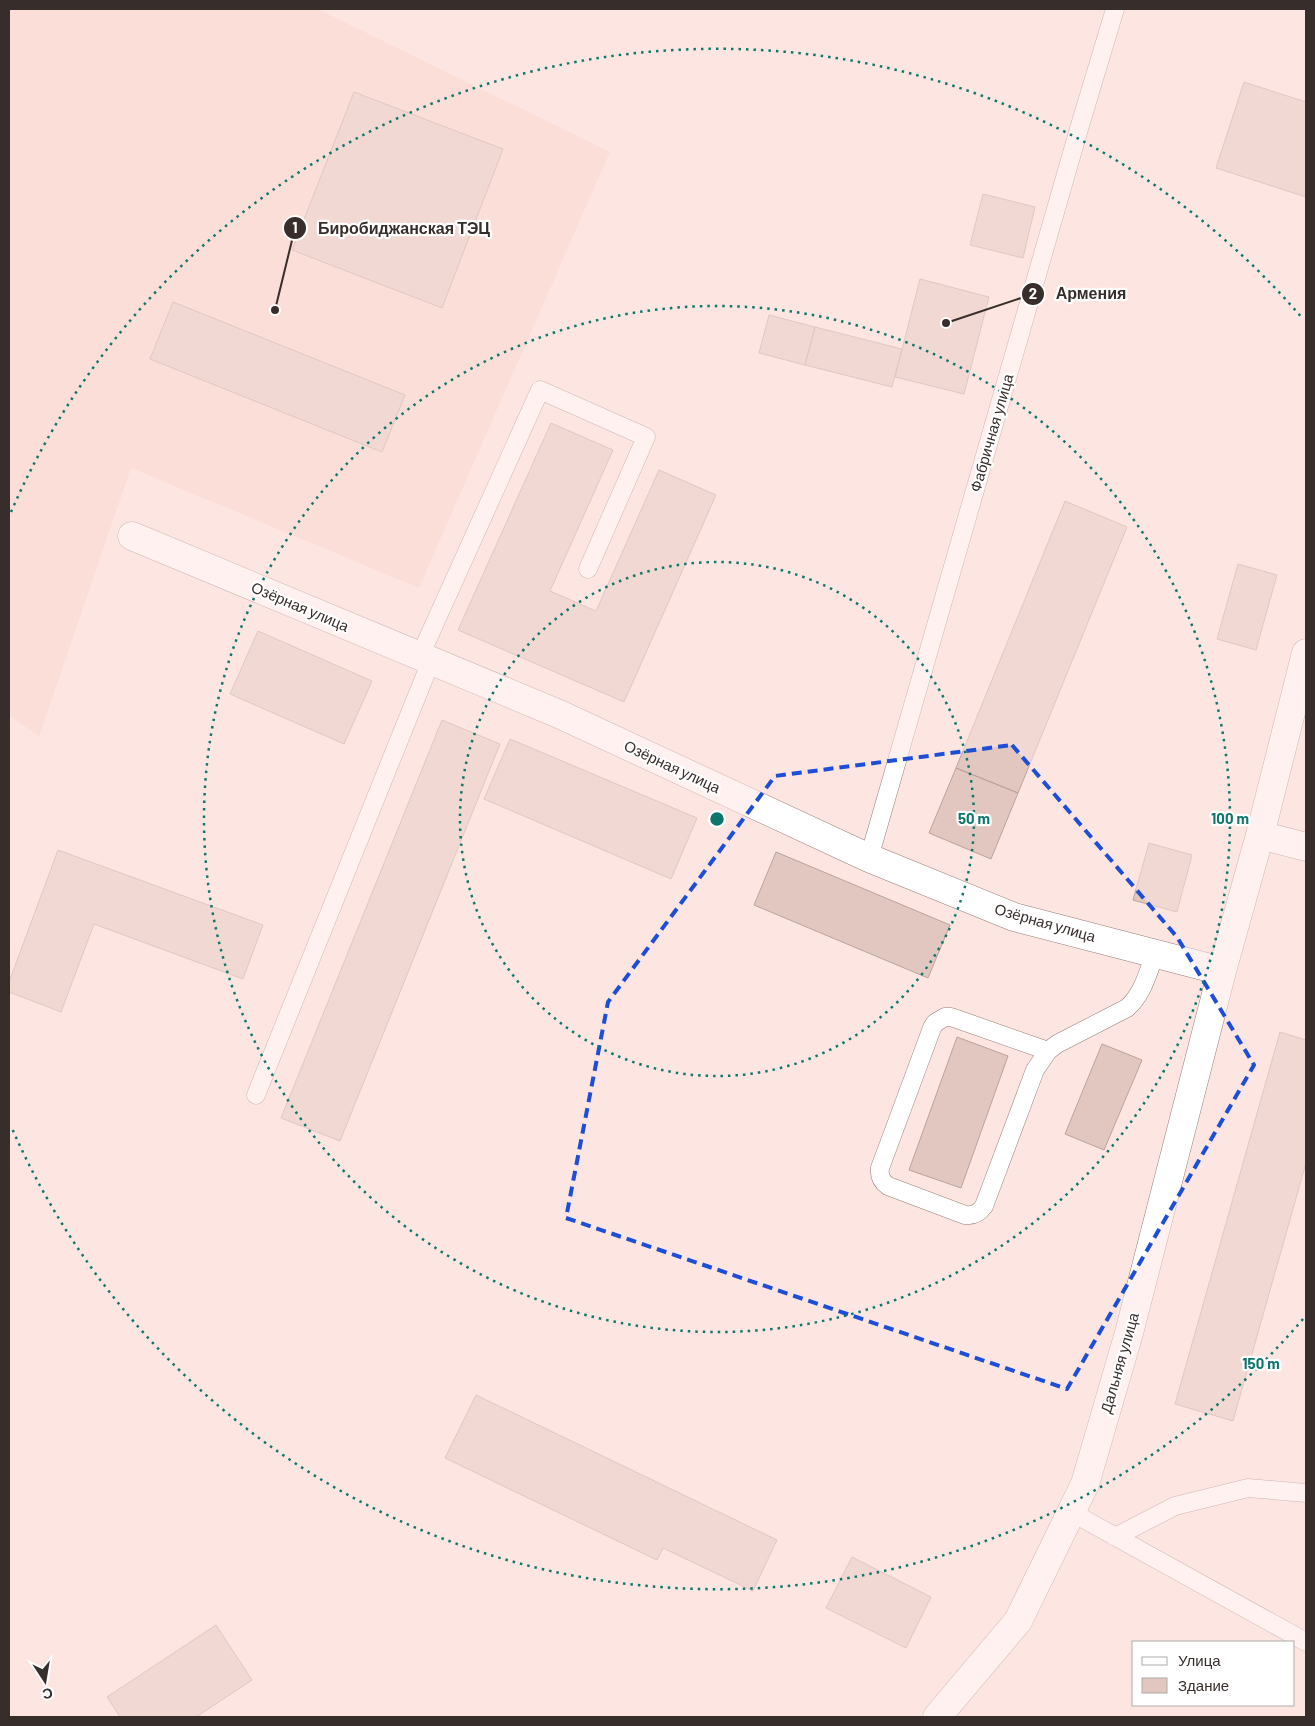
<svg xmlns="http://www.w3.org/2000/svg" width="1315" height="1726" font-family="Barlow,sans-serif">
  <rect width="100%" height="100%" fill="#fde6e1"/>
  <path fill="#fad6cd" d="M9,9H318L610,152L419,588L131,468L39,737L9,715Z"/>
  <path fill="#e2c7c0" stroke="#bca29b" d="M1244,82L1306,102V197L1216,168Z
    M354,92L503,149L442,308L292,250Z
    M983,194L1035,207L1023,258L970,245Z
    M920,279L989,297L964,394L895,377Z
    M173,302L405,395L382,452L150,359Z
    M769,315L815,327L805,365L759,353Z
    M815,327L902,349L892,387L805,365Z
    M551,423L613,450L550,591L596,611L659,470L716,495L624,702L458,630Z
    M1065,501L1127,527L1018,793L956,768Z
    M1238,564L1277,575L1256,650L1217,639Z
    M258,631L372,681L344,744L230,694Z
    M442,720L500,744L340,1141L281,1118Z
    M510,739L697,818L671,879L484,799Z
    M956,768L1018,793L991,859L929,833Z
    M1149,843L1192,855L1177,912L1133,900Z
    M58,850L263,925L243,979L94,924L61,1012L9,992V982Z
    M776,852L950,925L928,978L754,905Z
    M1280,1032L1306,1040V1163L1233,1421L1175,1404Z
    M957,1037L1008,1056L961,1188L909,1170Z
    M1102,1044L1142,1060L1104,1150L1065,1134Z
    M476,1395L777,1540L753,1591L663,1548L657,1560L445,1458Z
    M852,1557L931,1597L906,1648L826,1608Z
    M216,1625L252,1680L196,1717H120L107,1697Z"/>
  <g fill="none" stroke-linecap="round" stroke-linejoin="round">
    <g stroke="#967d77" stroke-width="19">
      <path id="service" d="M420,656L540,390L646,437L588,569
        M869,858L1081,122L1115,9
        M945,1017H951L1048,1051L1035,1070L984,1206C979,1213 974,1216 965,1215L888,1186C881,1181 879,1176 880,1168L932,1028L935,1023Z
        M1048,1051L1057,1044L1127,1008C1143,994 1148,972 1155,954
        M256,1095L431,661
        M1071,1512L1306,1642
        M1115,1537L1175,1506L1248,1488L1306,1493"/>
    </g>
    <g stroke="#967d77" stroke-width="29">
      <path id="minor" d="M132,536L559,714L869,858L1014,917L1222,971
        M1260,835L1306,847
        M937,1717L1018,1621L1085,1484L1129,1333L1222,971L1260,835L1306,653"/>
    </g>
    <use href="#service" stroke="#fff" stroke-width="18"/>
    <use href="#minor" stroke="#fff" stroke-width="28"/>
  </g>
  <path d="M0 0H1315V1726H0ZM1012,745L1177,937L1254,1065L1067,1389L566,1218L608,1002L775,776Z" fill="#fde6e1" fill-opacity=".55" fill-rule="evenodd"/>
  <path fill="none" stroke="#1d4ed8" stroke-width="4" stroke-dasharray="10 6" stroke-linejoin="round" d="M1012,745L1177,937L1254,1065L1067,1389L566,1218L608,1002L775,776Z"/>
  <g fill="none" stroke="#0f766e" stroke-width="2.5" stroke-dasharray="2.5 5">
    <circle cx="717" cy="819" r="257"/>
    <circle cx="717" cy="819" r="513"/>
    <path d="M1303 1319A770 770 0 0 1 11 1126M11 512A770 770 0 0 1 1303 319"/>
  </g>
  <g text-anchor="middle" stroke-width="4.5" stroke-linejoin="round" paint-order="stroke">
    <g font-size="15" fill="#372d2a" stroke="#fff">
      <text transform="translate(992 433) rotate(-74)" y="5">Фабричная улица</text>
      <text transform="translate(300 607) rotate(23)" y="5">Озёрная улица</text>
      <text transform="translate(672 767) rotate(25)" y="5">Озёрная улица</text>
      <text transform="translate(1045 923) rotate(16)" y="5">Озёрная улица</text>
      <text transform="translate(1120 1363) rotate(-74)" y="5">Дальняя улица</text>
    </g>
  </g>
  <circle cx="717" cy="819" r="8" fill="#0f766e" stroke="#fff" stroke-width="2.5"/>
  <g font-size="15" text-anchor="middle" font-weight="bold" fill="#0f766e" stroke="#fff" stroke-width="4.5" stroke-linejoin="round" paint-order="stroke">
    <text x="974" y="824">50 m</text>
    <text x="1230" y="824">100 m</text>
    <text x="1261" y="1369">150 m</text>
  </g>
  <path fill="none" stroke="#372d2a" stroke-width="2" d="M275 310L295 228M946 323L1033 294"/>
  <g fill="#372d2a" stroke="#fff" stroke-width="2">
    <circle cx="275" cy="310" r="5"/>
    <circle cx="946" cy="323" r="5"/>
    <circle cx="295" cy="228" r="12"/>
    <circle cx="1033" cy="294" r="12"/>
  </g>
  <g font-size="15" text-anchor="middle" font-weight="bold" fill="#fff">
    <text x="295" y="233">1</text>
    <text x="1033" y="299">2</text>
  </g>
  <g font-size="16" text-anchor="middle" font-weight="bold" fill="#372d2a" stroke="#fff" stroke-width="4.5" stroke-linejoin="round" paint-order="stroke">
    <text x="404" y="234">Биробиджанская ТЭЦ</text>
    <text x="1091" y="299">Армения</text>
  </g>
  <rect width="1315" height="1726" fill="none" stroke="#372d2a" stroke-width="20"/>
  <rect x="1132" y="1641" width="162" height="65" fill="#ffffff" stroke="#afabaa"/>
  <rect x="1142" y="1657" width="25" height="8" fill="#ffffff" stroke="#afabaa"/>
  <text x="1178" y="1666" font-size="15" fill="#372d2a">Улица</text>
  <rect x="1142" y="1678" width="25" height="15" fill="#e2c7c0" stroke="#afabaa"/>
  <text x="1178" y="1691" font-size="15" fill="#372d2a">Здание</text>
  <g transform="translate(45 1681) rotate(168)" stroke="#ffffff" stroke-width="4" paint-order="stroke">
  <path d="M0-4L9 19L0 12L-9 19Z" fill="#372d2a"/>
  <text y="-8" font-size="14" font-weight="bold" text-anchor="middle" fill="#372d2a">С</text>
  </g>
</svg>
